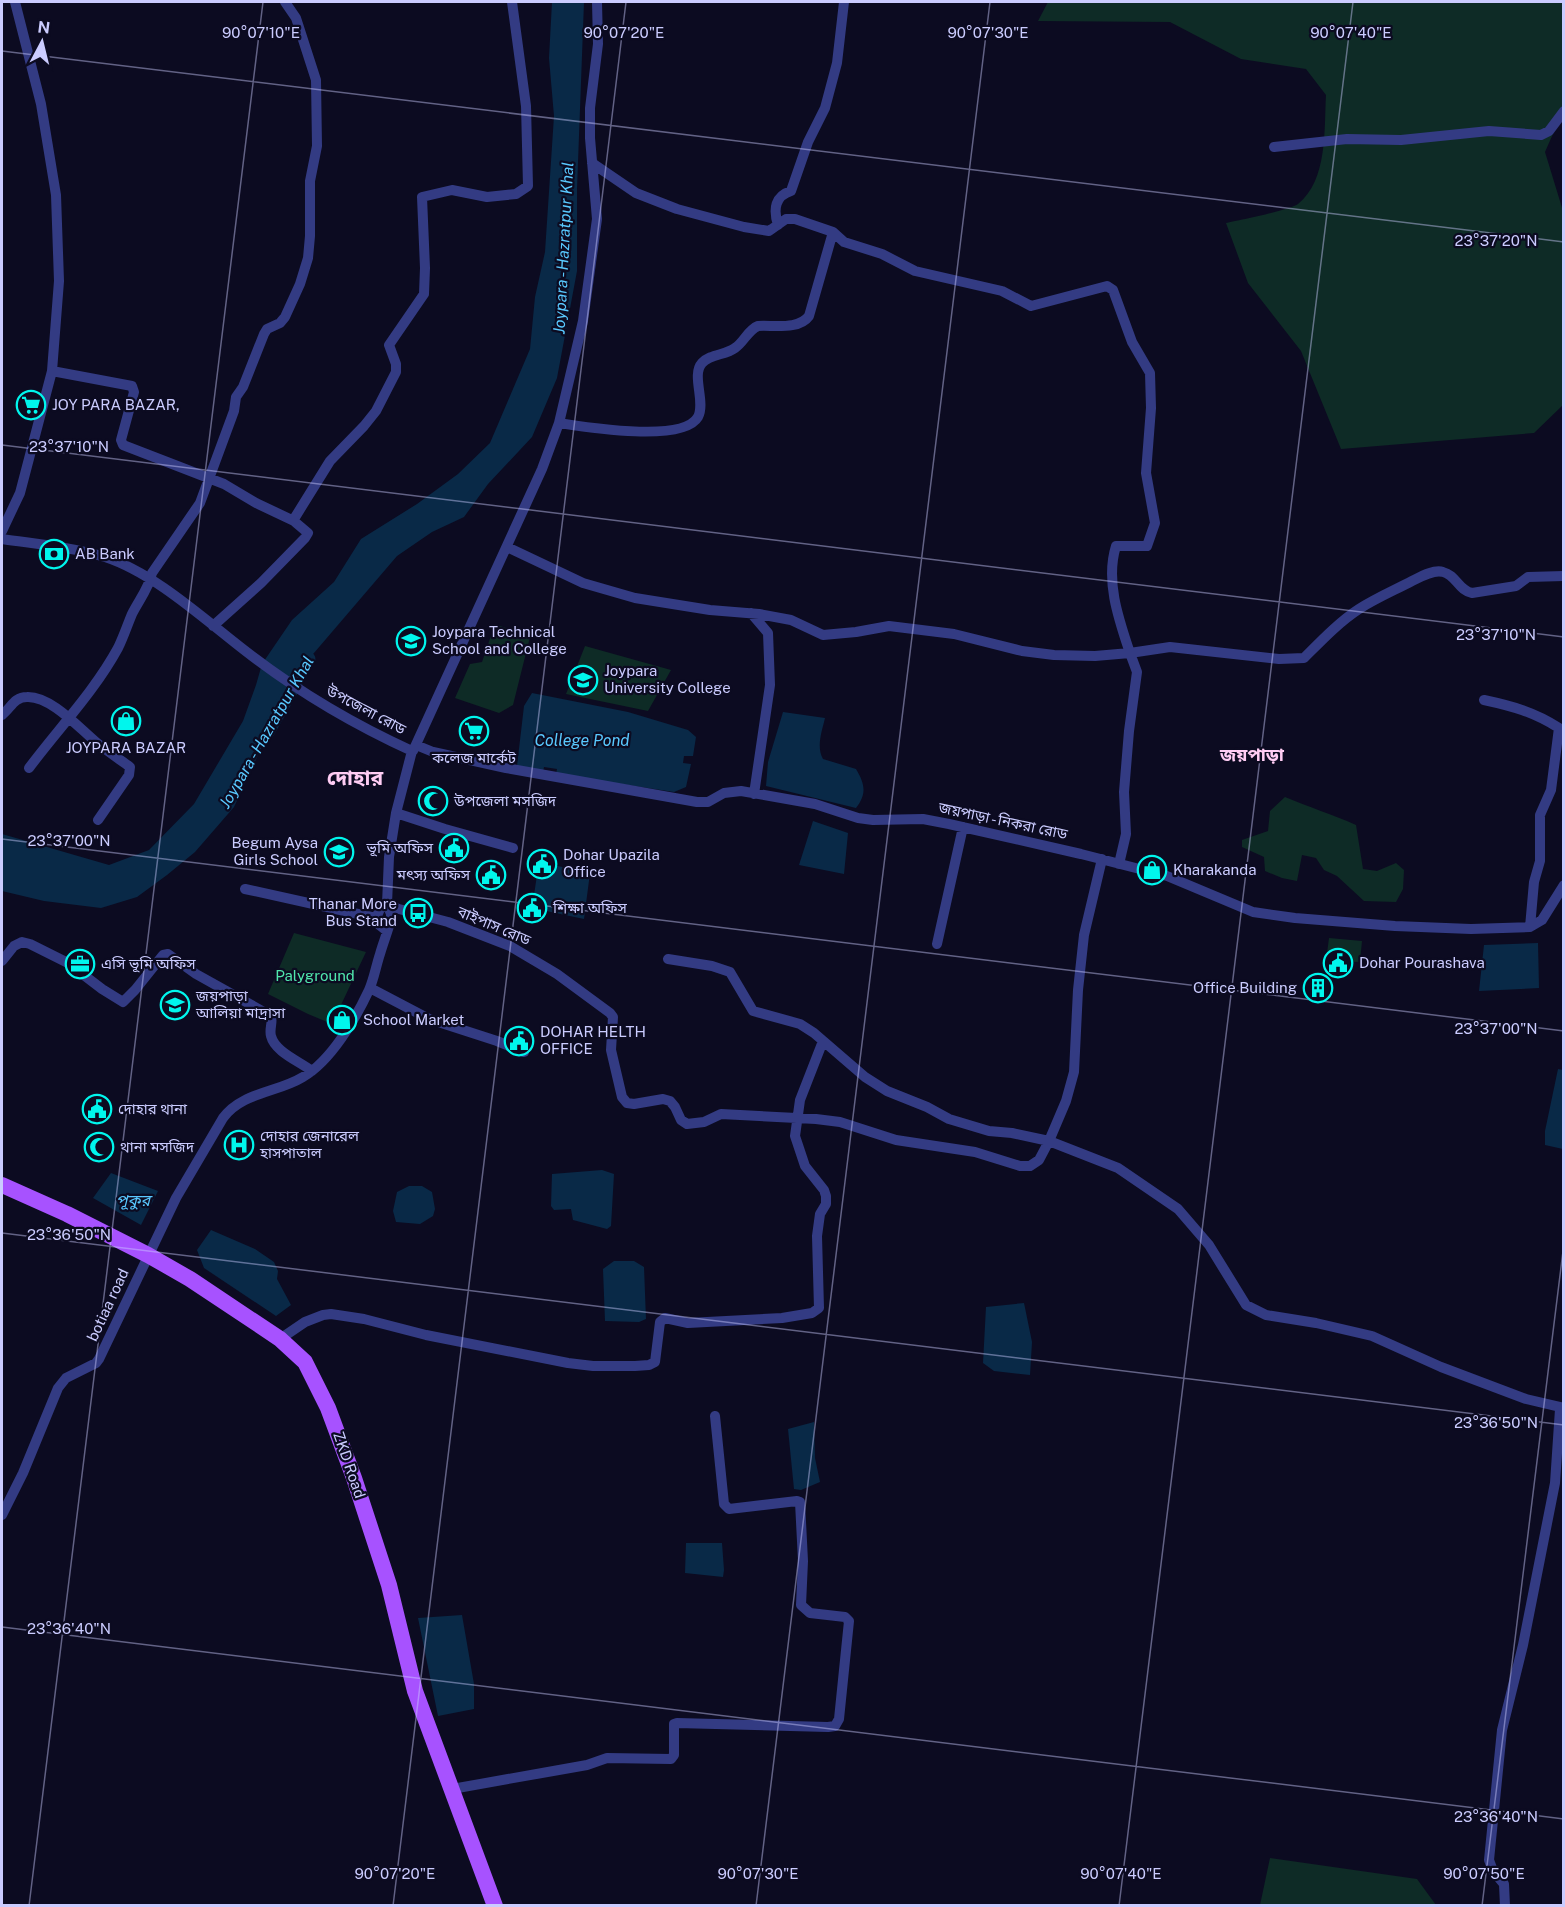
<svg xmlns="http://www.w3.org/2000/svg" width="1565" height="1907" font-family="'Public Sans','Noto Sans Bengali',sans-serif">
  <rect width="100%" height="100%" fill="#0c0b21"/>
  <path fill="#0e2b26" d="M1048,2H1563V111L1545,152L1563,211V405L1534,433L1341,449L1301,351L1248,283L1226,223C1239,220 1290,210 1298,204C1328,180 1324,129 1326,95L1306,69L1241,59L1170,22L1038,21Z
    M495,624L530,637L513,705L499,713L455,698L470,664L482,662Z
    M585,646L671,670L648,711L566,694Z
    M1285,797C1308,807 1332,814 1356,825L1363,869L1377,871L1396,863L1404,870L1403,889L1396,902L1364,901L1337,876L1324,870L1316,858L1302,855L1297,881L1282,878L1265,871L1264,857L1242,847V840L1268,831L1270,811Z
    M294,933L366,952L332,1024L308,1014L268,994Z
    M1329,938L1362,941L1360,962L1326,961Z
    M1270,1858L1417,1879L1436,1905H1260Z"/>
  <path fill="#092947" d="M552,2H584L577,189V271L557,378L532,437L488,484L464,517L432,532L397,556L302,667L277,714L234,807L195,852L167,875L137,897L101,908L44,901L2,891V834L109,865L149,850L194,804L243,721L256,685L262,664L292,620L334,582L361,539L417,504L458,474L490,443L530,349L535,297L545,252L554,116L549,58Z
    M532,693L628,712L688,730L696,737L693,756H684L683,763L691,764L686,787L674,792L556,774L557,769L544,767L543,772L517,766L524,706Z
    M783,712L825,718C822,731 816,747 823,759L856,769C865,784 867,794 856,808L766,786L768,762Z
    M813,821L848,833L844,874L799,865Z
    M539,862L590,873L584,919L532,908Z
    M1538,943L1539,988L1479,991L1484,945Z
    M1558,1069L1563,1070V1149L1545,1145V1131Z
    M602,1170L614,1174L611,1226L607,1229L573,1220L571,1209L554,1210L551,1206L552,1174Z
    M111,1173L158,1191L141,1225L93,1198Z
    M409,1186H422L432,1192L435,1209L433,1216L420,1224L396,1222L393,1211L397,1192Z
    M211,1230L255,1249L274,1262L278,1271L277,1279L291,1305L276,1316L204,1268L197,1250Z
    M614,1261H634L644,1267L646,1319L639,1322L605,1321L603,1269Z
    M1024,1303L1032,1342L1030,1375L994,1371L983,1363L986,1307Z
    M814,1422L815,1458L820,1482L801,1490L794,1489L788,1429Z
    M686,1543H722L724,1570L723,1577L685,1573Z
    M462,1615L474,1684V1709L438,1716L418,1618Z"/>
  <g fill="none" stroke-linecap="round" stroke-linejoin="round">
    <path stroke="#092947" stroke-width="15" d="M267,732L308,659"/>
    <path stroke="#333b83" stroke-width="10" d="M1274,147L1347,139L1401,140L1489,131L1541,135L1549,131L1564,111
      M592,163L636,193L677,209L744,227L769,231L786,219H795L833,232L844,242L882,254L915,271L1002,291L1031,306L1107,286L1113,290L1132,342L1150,373L1151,408L1146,473L1155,523L1147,546H1116C1105,581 1119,620 1130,653L1170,647L1279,659L1304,658C1321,641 1339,622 1359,609C1376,598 1395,590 1412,581C1420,577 1434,569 1443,572C1456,575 1459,591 1472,593L1516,586L1528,577L1564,576
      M778,225C773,209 775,196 791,191L808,142L825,108L837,63L844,2
      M52,371L132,386L134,392L121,440L123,445L224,484L256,503L294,521
      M559,423C585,427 683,443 698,417C706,402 691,375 702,363C710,354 726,355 735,348C744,342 748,330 758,326C774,325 799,330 809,316L833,232
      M2,531L20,493L52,371L59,281L56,195L41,104L15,2
      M2,539C36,544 72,547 105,557C157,574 208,623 252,656C302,694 355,725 412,751L396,813L389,857L387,904L391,914V919C388,931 383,943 380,954C376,966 374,979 369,990C356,1018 331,1061 303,1077C277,1093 242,1092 223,1118L176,1198L99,1359L96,1363L66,1378L58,1388L23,1473L2,1515
      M507,547L583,583L635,598L710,610L759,614L791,620L823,635L856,632L889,626L954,634L1022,651L1054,655L1095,656L1130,653L1137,672L1129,731L1124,792L1126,834L1119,864
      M751,613L768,633L770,685L754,794
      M213,626L261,583L305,538L308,533L295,522L294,519L330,461L364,426L376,411L396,372V364L389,345L424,294L425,268L422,197L452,190L487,197L516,194L528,186L526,106L512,2
      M1484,700C1512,706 1534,712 1559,728L1551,790L1540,815V861L1534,882L1530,927
      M2,715C11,708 14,697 27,697C51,696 79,728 96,742C107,751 119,759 130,767L129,775L98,820
      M416,745L433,752L506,768L697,802H708L724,793L741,791L815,804L858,818L873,820L923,819L949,824L1081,854L1167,876L1253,912L1295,918L1395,926L1471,929L1530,927L1542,920L1564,885
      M413,751L542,469L559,423L583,321L597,219L590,138V108L598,44L597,2
      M29,768C59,728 94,692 118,648C123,638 127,626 132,614C139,600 149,588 152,573L200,503L234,411L236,397L243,387L264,334L267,329L280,323L285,317L300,284L308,258L310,236V181L317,146L316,80L296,18L285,2
      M396,813L445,829L513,848
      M245,889L376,918
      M387,931L377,923L376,918L380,909L387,904L399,909L448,922L510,946L557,974L610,1013L613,1017L611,1050L622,1097L627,1103L634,1104L663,1099L670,1101L675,1107L681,1120L687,1124L704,1122L721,1114L816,1119L840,1122L896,1140L975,1152L1020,1166H1030L1039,1160L1049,1141L1066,1101L1074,1072L1078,990L1084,935L1102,859
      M937,944L963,827
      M668,959L712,966L730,972L753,1011L800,1024L814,1033L865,1077L887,1091L927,1107L949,1119L989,1131L1012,1133L1049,1141L1118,1168L1178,1209L1209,1245L1246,1305L1266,1315L1316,1323L1372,1336L1441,1367L1526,1399L1564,1408
      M2,961L14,946L22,942L30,944L68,963L102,989L123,1002L135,990L163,955L168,954L196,974L271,1016C273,1023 269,1029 271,1036C275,1052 299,1061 312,1071
      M370,988L429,1019L497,1041L524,1052
      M280,1339L305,1322L323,1315L331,1314L364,1319L426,1335L568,1363L593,1366H635L649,1365L655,1362L660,1322L665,1318L688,1323L782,1318L812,1313L819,1308L817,1236L820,1214L826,1204V1196L824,1190L805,1166L795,1136L800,1100L823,1041
      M452,1789L587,1765L607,1758L671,1759L674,1755V1724L677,1723L828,1727L835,1726L839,1719L849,1621L845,1617L810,1613L801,1605L803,1561L800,1502L797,1501L729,1509L724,1504L715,1416
      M1505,1906L1504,1884L1493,1871L1489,1860L1502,1730L1523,1645L1555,1483L1560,1409"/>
    <path stroke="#a752ff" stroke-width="16" d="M2,1185L67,1214L148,1255L190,1279L280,1339L305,1362L328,1408L354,1478L389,1585L415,1691L495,1906"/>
  </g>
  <path fill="none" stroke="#cbccff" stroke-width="1.5" stroke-opacity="0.45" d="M2,51L1564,242M2,445L1564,637M2,839L1564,1031M2,1233L1564,1425M2,1627L1564,1819M29,1906L263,2M393,1906L626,2M756,1906L990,2M1119,1906L1353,2M1482,1906L1564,1243"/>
  <defs>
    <g id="supermarket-ring" transform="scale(1.5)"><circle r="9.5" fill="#0c0b21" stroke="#00f6ed" stroke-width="1.5"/><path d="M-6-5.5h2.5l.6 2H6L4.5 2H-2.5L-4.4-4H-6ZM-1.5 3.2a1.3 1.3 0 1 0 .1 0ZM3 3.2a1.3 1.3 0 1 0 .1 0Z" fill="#00f6ed"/></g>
    <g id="bank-ring" transform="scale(1.5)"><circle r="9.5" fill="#0c0b21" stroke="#00f6ed" stroke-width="1.5"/><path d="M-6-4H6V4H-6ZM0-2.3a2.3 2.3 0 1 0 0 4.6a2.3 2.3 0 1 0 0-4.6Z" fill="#00f6ed"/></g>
    <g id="university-ring" transform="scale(1.5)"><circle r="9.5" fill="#0c0b21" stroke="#00f6ed" stroke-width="1.5"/><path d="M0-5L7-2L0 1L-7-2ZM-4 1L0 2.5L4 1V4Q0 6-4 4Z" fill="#00f6ed"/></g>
    <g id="shop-ring" transform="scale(1.5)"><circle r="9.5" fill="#0c0b21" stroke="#00f6ed" stroke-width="1.5"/><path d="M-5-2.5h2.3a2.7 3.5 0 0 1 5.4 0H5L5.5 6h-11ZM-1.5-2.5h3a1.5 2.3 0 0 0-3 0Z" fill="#00f6ed"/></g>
    <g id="mosque-ring" transform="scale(1.5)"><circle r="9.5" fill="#0c0b21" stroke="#00f6ed" stroke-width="1.5"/><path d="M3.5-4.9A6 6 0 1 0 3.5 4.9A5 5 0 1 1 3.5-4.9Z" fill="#00f6ed"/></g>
    <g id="civic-ring" transform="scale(1.5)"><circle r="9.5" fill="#0c0b21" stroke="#00f6ed" stroke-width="1.5"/><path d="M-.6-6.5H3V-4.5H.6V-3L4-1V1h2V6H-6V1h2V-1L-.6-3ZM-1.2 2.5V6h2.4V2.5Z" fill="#00f6ed"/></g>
    <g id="school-ring" transform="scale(1.5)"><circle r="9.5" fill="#0c0b21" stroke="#00f6ed" stroke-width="1.5"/><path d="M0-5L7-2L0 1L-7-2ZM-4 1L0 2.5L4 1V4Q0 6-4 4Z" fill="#00f6ed"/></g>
    <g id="bus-ring" transform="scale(1.5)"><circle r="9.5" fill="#0c0b21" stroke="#00f6ed" stroke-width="1.5"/><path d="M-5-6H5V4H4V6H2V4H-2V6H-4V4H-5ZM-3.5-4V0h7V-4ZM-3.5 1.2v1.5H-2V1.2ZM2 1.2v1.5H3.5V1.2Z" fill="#00f6ed"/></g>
    <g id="office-ring" transform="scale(1.5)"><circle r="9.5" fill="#0c0b21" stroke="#00f6ed" stroke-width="1.5"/><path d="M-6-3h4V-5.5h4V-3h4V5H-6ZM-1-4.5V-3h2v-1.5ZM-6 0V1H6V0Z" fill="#00f6ed"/></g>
    <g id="building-ring" transform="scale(1.5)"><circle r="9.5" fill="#0c0b21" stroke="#00f6ed" stroke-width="1.5"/><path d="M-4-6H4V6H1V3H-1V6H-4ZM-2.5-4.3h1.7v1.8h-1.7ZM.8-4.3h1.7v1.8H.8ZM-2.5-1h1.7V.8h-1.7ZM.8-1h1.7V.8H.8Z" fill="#00f6ed"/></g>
    <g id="hospital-ring" transform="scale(1.5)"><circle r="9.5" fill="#0c0b21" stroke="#00f6ed" stroke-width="1.5"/><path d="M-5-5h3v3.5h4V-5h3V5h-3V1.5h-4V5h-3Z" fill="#00f6ed"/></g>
  </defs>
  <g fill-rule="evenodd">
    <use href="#supermarket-ring" x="31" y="405"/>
    <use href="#bank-ring" x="54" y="554"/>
    <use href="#university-ring" x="411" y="641"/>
    <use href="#university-ring" x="583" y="680"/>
    <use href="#shop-ring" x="126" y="721"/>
    <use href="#supermarket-ring" x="474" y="731"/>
    <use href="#mosque-ring" x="433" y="801"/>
    <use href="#civic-ring" x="454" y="848"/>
    <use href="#school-ring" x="339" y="852"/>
    <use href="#civic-ring" x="542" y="864"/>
    <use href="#shop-ring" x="1152" y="870"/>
    <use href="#civic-ring" x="491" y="875"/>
    <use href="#civic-ring" x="532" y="908"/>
    <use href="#bus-ring" x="418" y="913"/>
    <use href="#civic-ring" x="1338" y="963"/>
    <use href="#office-ring" x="80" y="964"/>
    <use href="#building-ring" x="1318" y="988"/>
    <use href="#university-ring" x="175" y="1005"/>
    <use href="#shop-ring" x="342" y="1020"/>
    <use href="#civic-ring" x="519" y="1041"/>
    <use href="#civic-ring" x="97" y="1109"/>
    <use href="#hospital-ring" x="239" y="1145"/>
    <use href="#mosque-ring" x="99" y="1147"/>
  </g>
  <g text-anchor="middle" stroke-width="4.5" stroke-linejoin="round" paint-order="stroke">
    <g font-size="15" fill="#cbccff" stroke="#0c0b21" text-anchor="start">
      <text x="52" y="410">JOY PARA BAZAR,</text>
      <text x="75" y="559">AB Bank</text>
      <text x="432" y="637">Joypara Technical<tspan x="432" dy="17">School and College</tspan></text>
      <text x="604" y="676">Joypara<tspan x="604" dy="17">University College</tspan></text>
      <text x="126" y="753" text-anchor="middle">JOYPARA BAZAR</text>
      <text x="474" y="763" text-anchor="middle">কলেজ মার্কেট</text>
      <text x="454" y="806">উপজেলা মসজিদ</text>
      <text x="318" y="848" text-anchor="end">Begum Aysa<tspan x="318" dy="17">Girls School</tspan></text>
      <text x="433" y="853" text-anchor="end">ভূমি অফিস</text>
      <text x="563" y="860">Dohar Upazila<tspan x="563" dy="17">Office</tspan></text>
      <text x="1173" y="875">Kharakanda</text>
      <text x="470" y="880" text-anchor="end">মৎস্য অফিস</text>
      <text x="397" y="909" text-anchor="end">Thanar More<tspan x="397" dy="17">Bus Stand</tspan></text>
      <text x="553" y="913">শিক্ষা অফিস</text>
      <text x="1359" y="968">Dohar Pourashava</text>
      <text x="101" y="969">এসি ভূমি অফিস</text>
      <text x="1297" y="993" text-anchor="end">Office Building</text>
      <text x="196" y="1001">জয়পাড়া<tspan x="196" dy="17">আলিয়া মাদ্রাসা</tspan></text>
      <text x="363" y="1025">School Market</text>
      <text x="540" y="1037">DOHAR HELTH<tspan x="540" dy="17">OFFICE</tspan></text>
      <text x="118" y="1114">দোহার থানা</text>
      <text x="260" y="1141">দোহার জেনারেল<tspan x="260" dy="17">হাসপাতাল</tspan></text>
      <text x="120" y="1152">থানা মসজিদ</text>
    </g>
    <g font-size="15" fill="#cbccff" stroke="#0c0b21">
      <text transform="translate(366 710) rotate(28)" y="5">উপজেলা রোড</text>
      <text transform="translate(1003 821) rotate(12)" y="5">জয়পাড়া - নিকরা রোড</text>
      <text transform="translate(494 926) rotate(23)" y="5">বাইপাস রোড</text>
      <text transform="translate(108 1305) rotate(-65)" y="5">botiaa road</text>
      <text transform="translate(349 1465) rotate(71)" y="5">ZKD Road</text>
    </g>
    <g font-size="15" fill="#50e6ac" stroke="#0c0b21">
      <text x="315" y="981">Palyground</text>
    </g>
    <g font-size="16" font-style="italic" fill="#59c9ff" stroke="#0c0b21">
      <text transform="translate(563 248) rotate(-87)" y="6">Joypara - Hazratpur Khal</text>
      <text transform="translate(266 732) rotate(-60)" y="6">Joypara - Hazratpur Khal</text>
      <text x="582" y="746">College Pond</text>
      <text x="133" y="1206">পূকুর</text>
    </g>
    <g font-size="18" font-weight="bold" fill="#ffcdf4" stroke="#0c0b21">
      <text x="1252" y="761">জয়পাড়া</text>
    </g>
    <g font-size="21" font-weight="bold" fill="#ffcdf4" stroke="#0c0b21">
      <text x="355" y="785">দোহার</text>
    </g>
  </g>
  <g font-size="15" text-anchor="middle" fill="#cbccff" stroke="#0c0b21" stroke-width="4.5" stroke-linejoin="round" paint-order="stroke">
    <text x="261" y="38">90°07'10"E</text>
    <text x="624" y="38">90°07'20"E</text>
    <text x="988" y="38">90°07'30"E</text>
    <text x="1351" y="38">90°07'40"E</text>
    <text x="1496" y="246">23°37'20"N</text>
    <text x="69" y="452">23°37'10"N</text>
    <text x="1496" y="640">23°37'10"N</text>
    <text x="69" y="846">23°37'00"N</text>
    <text x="1496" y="1034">23°37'00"N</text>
    <text x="69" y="1240">23°36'50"N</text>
    <text x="1496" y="1428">23°36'50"N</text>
    <text x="69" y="1634">23°36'40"N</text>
    <text x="1496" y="1822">23°36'40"N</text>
    <text x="395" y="1879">90°07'20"E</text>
    <text x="758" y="1879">90°07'30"E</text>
    <text x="1121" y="1879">90°07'40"E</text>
    <text x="1484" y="1879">90°07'50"E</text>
  </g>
  <rect width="1565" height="1907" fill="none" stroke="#cbccff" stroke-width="6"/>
  <g transform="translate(42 42) rotate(7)" stroke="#0c0b21" stroke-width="4.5" paint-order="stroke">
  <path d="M0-4.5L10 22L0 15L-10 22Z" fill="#cbccff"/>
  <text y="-9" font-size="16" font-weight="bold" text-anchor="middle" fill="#cbccff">N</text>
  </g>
</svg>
